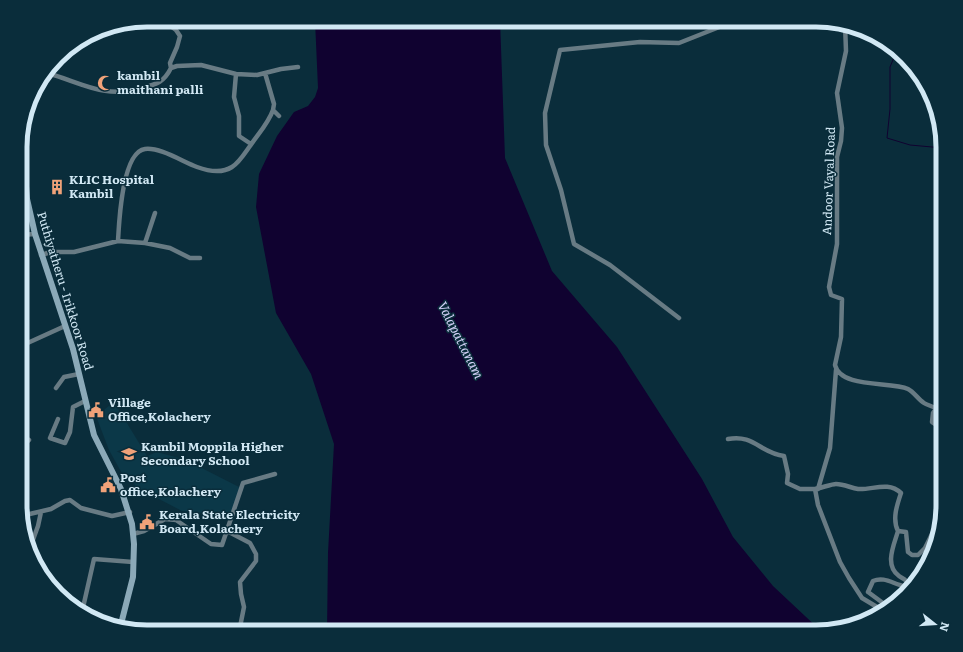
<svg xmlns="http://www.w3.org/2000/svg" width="963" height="652" font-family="Literata,serif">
  <rect width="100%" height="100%" fill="#0a2d3b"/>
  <path fill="#0b3848" d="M114,402L147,456L157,452L186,460L241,488L231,516L182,511L136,487L132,479L124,477L109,450L96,416Z"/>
  <path fill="#100230" d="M315,20H500L505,158L552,271L617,347L702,479L733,537L773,586L821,631L327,632L328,553L334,444L311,374L276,313L256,207L259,174L277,136L294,112L308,106L315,97L318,88Z"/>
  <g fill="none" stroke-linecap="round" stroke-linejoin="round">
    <path stroke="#100230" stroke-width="1" d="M895,55L890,67V109L887,138L910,145L943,148"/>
    <path stroke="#687b84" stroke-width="4.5" d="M162,20L176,30L180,36L177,47L170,63L171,68
      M845,24L846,51L837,93L842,128L841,141L837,157V244L829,287L831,295L842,299L841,337L835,365C841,389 891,381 908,389C914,392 918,399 924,403C927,405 932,406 935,408
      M47,73C83,83 103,99 143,88C157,84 164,82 171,68L177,66L201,65L236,74L257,75L281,69L298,67
      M265,73L274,104L273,110L279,116
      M236,74L234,97L239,116V136L251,144
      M21,235L35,234
      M118,241C119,223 122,152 145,149C160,147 183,162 197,167C208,171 221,174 232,167C239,163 245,153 250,146C258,134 268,124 273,110
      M145,243L155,213
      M41,255L51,252H74L118,241L145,243L170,248L190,258H200
      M679,318L610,265L574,244L561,190L546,145L545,113L560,50L640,42L679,43L737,20
      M21,346L65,326
      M56,388L64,377L79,374
      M943,398L933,413L932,422L943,429
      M58,419L50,438L65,443L70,432L73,407L85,401
      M728,439C754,434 760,453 784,456L788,474L787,483L800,489H815L818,505L840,562L849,578L862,598L882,610L885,605
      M21,447L29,440
      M815,489C821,488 832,484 836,484C844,484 851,488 858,489C873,490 888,481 901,493C897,505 892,519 898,531
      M818,489L830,448L836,370
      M21,516L51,509L65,501L70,500L81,508L112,516L130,512
      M227,531L250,543L256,554V561L240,582L241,594L244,607L239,632
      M133,534L144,531L165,519L176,520L211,544L222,545L243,483L275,474
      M30,548L38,526L41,512
      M887,606L868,592L873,581C884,576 893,584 904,586L907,585C907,579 903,579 899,576C884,565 894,545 898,531L906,532L908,552L912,555H918L925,548L943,512
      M82,612L94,559L133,562"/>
    <path stroke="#8ba9b8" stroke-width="6" d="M25,117L23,148L27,199L35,234L73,349L94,435L121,489L132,524L134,544L133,577L120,628"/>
  </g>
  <defs>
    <g id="mosque-bare" transform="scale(1.2)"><path d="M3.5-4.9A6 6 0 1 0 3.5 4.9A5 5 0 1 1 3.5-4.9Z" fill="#f0a279" stroke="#0a2d3b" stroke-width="2.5" paint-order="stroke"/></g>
    <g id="building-bare" transform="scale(1.2)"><path d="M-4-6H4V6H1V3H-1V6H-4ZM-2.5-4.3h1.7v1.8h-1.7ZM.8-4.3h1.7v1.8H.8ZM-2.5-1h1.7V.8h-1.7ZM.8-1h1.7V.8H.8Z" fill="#f0a279" stroke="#0a2d3b" stroke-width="2.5" paint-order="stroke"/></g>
    <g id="civic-bare" transform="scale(1.2)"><path d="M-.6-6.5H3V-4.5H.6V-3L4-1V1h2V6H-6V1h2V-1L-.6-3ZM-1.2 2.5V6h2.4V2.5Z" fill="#f0a279" stroke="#0a2d3b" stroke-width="2.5" paint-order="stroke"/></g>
    <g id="school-bare" transform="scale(1.2)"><path d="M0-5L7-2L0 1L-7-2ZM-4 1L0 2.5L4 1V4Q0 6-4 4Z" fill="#f0a279" stroke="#0a2d3b" stroke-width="2.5" paint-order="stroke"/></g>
  </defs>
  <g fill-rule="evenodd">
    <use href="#mosque-bare" x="105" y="83"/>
    <use href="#building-bare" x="57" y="187"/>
    <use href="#civic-bare" x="96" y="410"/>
    <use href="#school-bare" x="129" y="454"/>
    <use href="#civic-bare" x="108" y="485"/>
    <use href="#civic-bare" x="147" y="522"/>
  </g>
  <g text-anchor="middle" stroke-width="3" stroke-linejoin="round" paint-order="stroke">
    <g font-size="12" font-weight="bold" fill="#d1e8f4" stroke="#0a2d3b" text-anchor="start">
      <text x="117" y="80">kambil<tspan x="117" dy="14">maithani palli</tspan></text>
      <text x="69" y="184">KLIC Hospital<tspan x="69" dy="14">Kambil</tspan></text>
      <text x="108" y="407">Village<tspan x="108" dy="14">Office,Kolachery</tspan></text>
      <text x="141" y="451">Kambil Moppila Higher<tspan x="141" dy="14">Secondary School</tspan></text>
      <text x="120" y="482">Post<tspan x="120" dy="14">office,Kolachery</tspan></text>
      <text x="159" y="519">Kerala State Electricity<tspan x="159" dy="14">Board,Kolachery</tspan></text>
    </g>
    <g font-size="12" fill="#d1e8f4" stroke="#0a2d3b">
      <text transform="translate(829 181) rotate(-88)" y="4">Andoor Vayal Road</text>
      <text transform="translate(65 291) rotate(73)" y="4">Puthiyatheru - Irikkoor Road</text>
    </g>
    <g font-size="13" font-style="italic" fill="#d3d0f7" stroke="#0a2d3b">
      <text transform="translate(461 340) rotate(63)" y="5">Valapattanam</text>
    </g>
  </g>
  <path d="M0 0H963V652H0ZM147 27H816A120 120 0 0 1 936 147V505A120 120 0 0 1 816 625H147A120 120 0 0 1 27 505V147A120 120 0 0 1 147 27Z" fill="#0a2d3b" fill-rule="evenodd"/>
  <path fill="none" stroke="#d1e8f4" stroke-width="5" d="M147 27H816A120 120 0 0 1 936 147V505A120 120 0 0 1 816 625H147A120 120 0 0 1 27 505V147A120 120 0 0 1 147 27Z"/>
  <g transform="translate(935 624) rotate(107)" stroke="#0a2d3b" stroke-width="3" paint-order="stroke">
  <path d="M0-3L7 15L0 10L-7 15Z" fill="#d1e8f4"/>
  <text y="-6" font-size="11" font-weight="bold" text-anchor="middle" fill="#d1e8f4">N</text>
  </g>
</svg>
